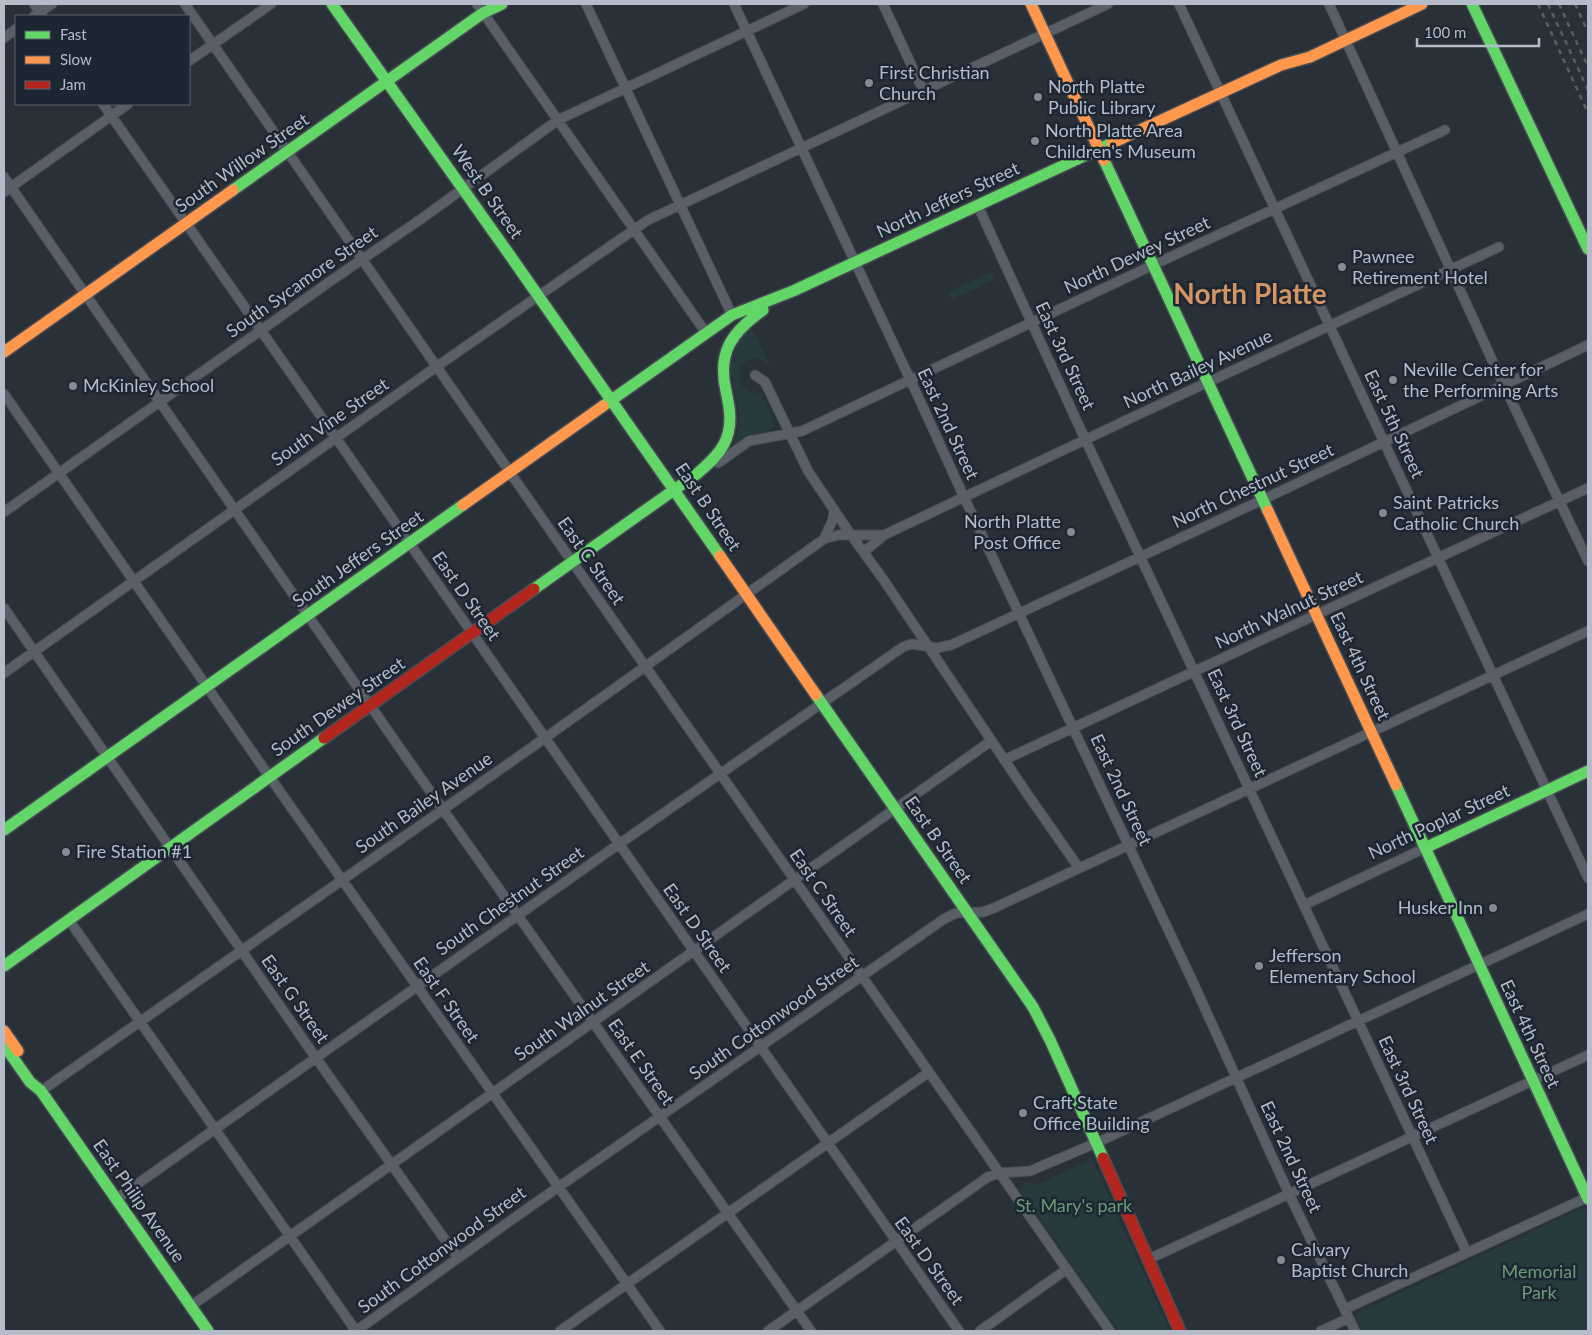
<svg xmlns="http://www.w3.org/2000/svg" width="1592" height="1335" font-family="Lato,sans-serif">
  <rect width="100%" height="100%" fill="#2a3038"/>
  <path fill="#273a3e" d="M992,272L995,279L952,300L948,292Z
    M751,326L770,366C742,339 722,394 761,393L774,421L773,427L769,430L746,437L733,446L738,431L739,417L730,365L737,343Z
    M1092,1159L1170,1331H1118L1020,1190V1186L1027,1182L1037,1185Z
    M1584,1207L1588,1216V1331H1363L1355,1314Z"/>
  <g fill="none" stroke-linecap="round" stroke-linejoin="round">
    <g stroke="#484c53" stroke-width="11">
      <path id="street" d="M34,4L42,16
        M185,4L543,520L1110,1331
        M477,4L706,333
        M586,4L732,315
        M734,4L916,392L964,497L1192,980L1289,1194L1355,1331
        M883,4L923,90
        M1179,4L1588,878
        M1329,4L1499,375L1588,561
        M34,16L52,4
        M4,38L16,29
        M189,61L271,4
        M103,104C390,512 671,924 959,1331
        M4,177L406,757L811,1331
        M4,192L128,104
        M978,206L1085,439L1467,1253
        M755,375L765,382L808,471L851,535L883,579L1028,795L1079,868
        M4,394L262,766L660,1331
        M718,463L749,441L802,431L1153,265L1445,130
        M4,512L332,280L421,219L558,120L804,4
        M824,539L833,519L834,509
        M864,552L884,535
        M4,608L316,1058L458,1258
        M4,673L436,367L648,220L1108,4
        M1004,760L1588,488
        M1304,905L1425,848
        M69,920L356,1331
        M41,1091L545,738L824,539L838,535H884L1148,410L1499,247
        M116,1199L619,844L903,647L912,644L937,648L951,645L1262,500L1588,345
        M1149,1259L1588,1055
        M191,1306L991,741
        M1345,1309L1588,1197
        M356,1331L524,1211L944,919L956,913L983,912L996,907L1588,631
        M560,1331L929,1072
        M768,1331L988,1177L999,1173L1030,1171L1096,1143L1588,914
        M980,1331L1067,1269
        M1321,1331L1349,1318"/>
    </g>
    <g stroke="#484c53" stroke-width="14">
      <path id="fast" d="M332,4L509,254L720,556
        M1472,4L1588,249
        M1104,160L1268,511
        M233,190L483,13L502,4
        M603,406L732,315L793,291L1112,143
        M534,589L698,473C707,465 718,456 724,444C733,427 730,409 726,391C717,352 732,332 763,310
        M816,695L1033,1007L1050,1040L1103,1158
        M1396,785L1588,1199
        M4,830L463,505
        M1425,848L1588,771
        M4,966L324,738
        M4,1045L30,1082L41,1091L208,1331"/>
    </g>
    <g stroke="#484c53" stroke-width="14">
      <path id="slow" d="M1031,4L1104,160
        M1112,143L1281,65L1310,57L1422,4
        M4,352L233,190
        M463,505L603,406
        M1268,511L1396,785
        M720,556L816,695
        M4,1031L18,1051"/>
    </g>
    <g stroke="#484c53" stroke-width="14">
      <path id="jam" d="M324,738L534,589
        M1103,1158L1180,1331"/>
    </g>
    <use href="#street" stroke="#5a5e66" stroke-width="9"/>
    <use href="#fast" stroke="#63d668" stroke-width="11"/>
    <use href="#slow" stroke="#ff974d" stroke-width="11"/>
    <use href="#jam" stroke="#b3261e" stroke-width="11"/>
    <path stroke="#595d64" stroke-width="2.5" stroke-dasharray="5 5" stroke-linecap="butt" d="M1538,4L1588,113
      M1548,4L1588,90
      M1559,4L1588,67
      M1575,4L1588,32"/>
  </g>
  <g fill="#848b96" stroke="#1d2633" stroke-width="2">
    <circle cx="869" cy="83" r="5"/>
    <circle cx="1038" cy="97" r="5"/>
    <circle cx="1035" cy="141" r="5"/>
    <circle cx="1342" cy="267" r="5"/>
    <circle cx="1393" cy="380" r="5"/>
    <circle cx="73" cy="386" r="5"/>
    <circle cx="1383" cy="513" r="5"/>
    <circle cx="1071" cy="532" r="5"/>
    <circle cx="66" cy="852" r="5"/>
    <circle cx="1493" cy="908" r="5"/>
    <circle cx="1259" cy="966" r="5"/>
    <circle cx="1023" cy="1113" r="5"/>
    <circle cx="1281" cy="1260" r="5"/>
  </g>
  <g text-anchor="middle" stroke-width="5" stroke-linejoin="round" paint-order="stroke">
    <g font-size="18" fill="#b4bcc9" stroke="#1d2633" text-anchor="start">
      <text x="879" y="79">First Christian<tspan x="879" dy="21">Church</tspan></text>
      <text x="1048" y="93">North Platte<tspan x="1048" dy="21">Public Library</tspan></text>
      <text x="1045" y="137">North Platte Area<tspan x="1045" dy="21">Children's Museum</tspan></text>
      <text x="1352" y="263">Pawnee<tspan x="1352" dy="21">Retirement Hotel</tspan></text>
      <text x="1403" y="376">Neville Center for<tspan x="1403" dy="21">the Performing Arts</tspan></text>
      <text x="83" y="392">McKinley School</text>
      <text x="1393" y="509">Saint Patricks<tspan x="1393" dy="21">Catholic Church</tspan></text>
      <text x="1061" y="528" text-anchor="end">North Platte<tspan x="1061" dy="21">Post Office</tspan></text>
      <text x="76" y="858">Fire Station #1</text>
      <text x="1483" y="914" text-anchor="end">Husker Inn</text>
      <text x="1269" y="962">Jefferson<tspan x="1269" dy="21">Elementary School</tspan></text>
      <text x="1033" y="1109">Craft State<tspan x="1033" dy="21">Office Building</tspan></text>
      <text x="1291" y="1256">Calvary<tspan x="1291" dy="21">Baptist Church</tspan></text>
    </g>
    <g font-size="18" fill="#b4bcc9" stroke="#1d2633">
      <text transform="translate(242 163) rotate(-35)" y="6">South Willow Street</text>
      <text transform="translate(487 192) rotate(55)" y="6">West B Street</text>
      <text transform="translate(948 200) rotate(-25)" y="6">North Jeffers Street</text>
      <text transform="translate(1137 255) rotate(-25)" y="6">North Dewey Street</text>
      <text transform="translate(302 282) rotate(-35)" y="6">South Sycamore Street</text>
      <text transform="translate(1065 356) rotate(65)" y="6">East 3rd Street</text>
      <text transform="translate(1198 369) rotate(-25)" y="6">North Bailey Avenue</text>
      <text transform="translate(330 422) rotate(-35)" y="6">South Vine Street</text>
      <text transform="translate(948 424) rotate(65)" y="6">East 2nd Street</text>
      <text transform="translate(1394 424) rotate(65)" y="6">East 5th Street</text>
      <text transform="translate(1253 486) rotate(-25)" y="6">North Chestnut Street</text>
      <text transform="translate(708 507) rotate(56)" y="6">East B Street</text>
      <text transform="translate(358 559) rotate(-35)" y="6">South Jeffers Street</text>
      <text transform="translate(591 561) rotate(55)" y="6">East C Street</text>
      <text transform="translate(466 596) rotate(55)" y="6">East D Street</text>
      <text transform="translate(1289 610) rotate(-25)" y="6">North Walnut Street</text>
      <text transform="translate(1360 666) rotate(65)" y="6">East 4th Street</text>
      <text transform="translate(338 707) rotate(-35)" y="6">South Dewey Street</text>
      <text transform="translate(1237 723) rotate(65)" y="6">East 3rd Street</text>
      <text transform="translate(1121 790) rotate(65)" y="6">East 2nd Street</text>
      <text transform="translate(424 803) rotate(-35)" y="6">South Bailey Avenue</text>
      <text transform="translate(1439 822) rotate(-25)" y="6">North Poplar Street</text>
      <text transform="translate(938 840) rotate(55)" y="6">East B Street</text>
      <text transform="translate(823 893) rotate(55)" y="6">East C Street</text>
      <text transform="translate(510 901) rotate(-35)" y="6">South Chestnut Street</text>
      <text transform="translate(697 928) rotate(55)" y="6">East D Street</text>
      <text transform="translate(295 999) rotate(55)" y="6">East G Street</text>
      <text transform="translate(446 1000) rotate(55)" y="6">East F Street</text>
      <text transform="translate(582 1011) rotate(-35)" y="6">South Walnut Street</text>
      <text transform="translate(774 1018) rotate(-35)" y="6">South Cottonwood Street</text>
      <text transform="translate(1530 1034) rotate(65)" y="6">East 4th Street</text>
      <text transform="translate(641 1062) rotate(55)" y="6">East E Street</text>
      <text transform="translate(1408 1090) rotate(65)" y="6">East 3rd Street</text>
      <text transform="translate(1291 1157) rotate(65)" y="6">East 2nd Street</text>
      <text transform="translate(139 1201) rotate(55)" y="6">East Philip Avenue</text>
      <text transform="translate(442 1250) rotate(-36)" y="6">South Cottonwood Street</text>
      <text transform="translate(929 1261) rotate(54)" y="6">East D Street</text>
    </g>
    <g font-size="18" fill="#6b9a76" stroke="#1d2633">
      <text x="1074" y="1212">St. Mary's park</text>
      <text x="1539" y="1278">Memorial<tspan x="1539" dy="21">Park</tspan></text>
    </g>
    <g font-size="28" font-weight="bold" fill="#d59563" stroke="#1d2633">
      <text x="1250" y="304">North Platte</text>
    </g>
  </g>
  <rect width="1592" height="1335" fill="none" stroke="#b4bcc9" stroke-width="10"/>
  <rect x="15" y="15" width="175" height="90" fill="#1d2633" stroke="#59626f"/>
  <rect x="25" y="31" width="25" height="8" fill="#63d668" stroke="#59626f"/>
  <text x="60" y="40" font-size="15" fill="#b4bcc9">Fast</text>
  <rect x="25" y="56" width="25" height="8" fill="#ff974d" stroke="#59626f"/>
  <text x="60" y="65" font-size="15" fill="#b4bcc9">Slow</text>
  <rect x="25" y="81" width="25" height="8" fill="#b3261e" stroke="#59626f"/>
  <text x="60" y="90" font-size="15" fill="#b4bcc9">Jam</text>
  <path d="M1417 38v8h122v-8" fill="none" stroke="#b4bcc9" stroke-width="2.5"/>
  <text x="1424" y="38" font-size="15" fill="#b4bcc9" stroke="#1d2633" stroke-width="4" paint-order="stroke">100 m</text>
</svg>
